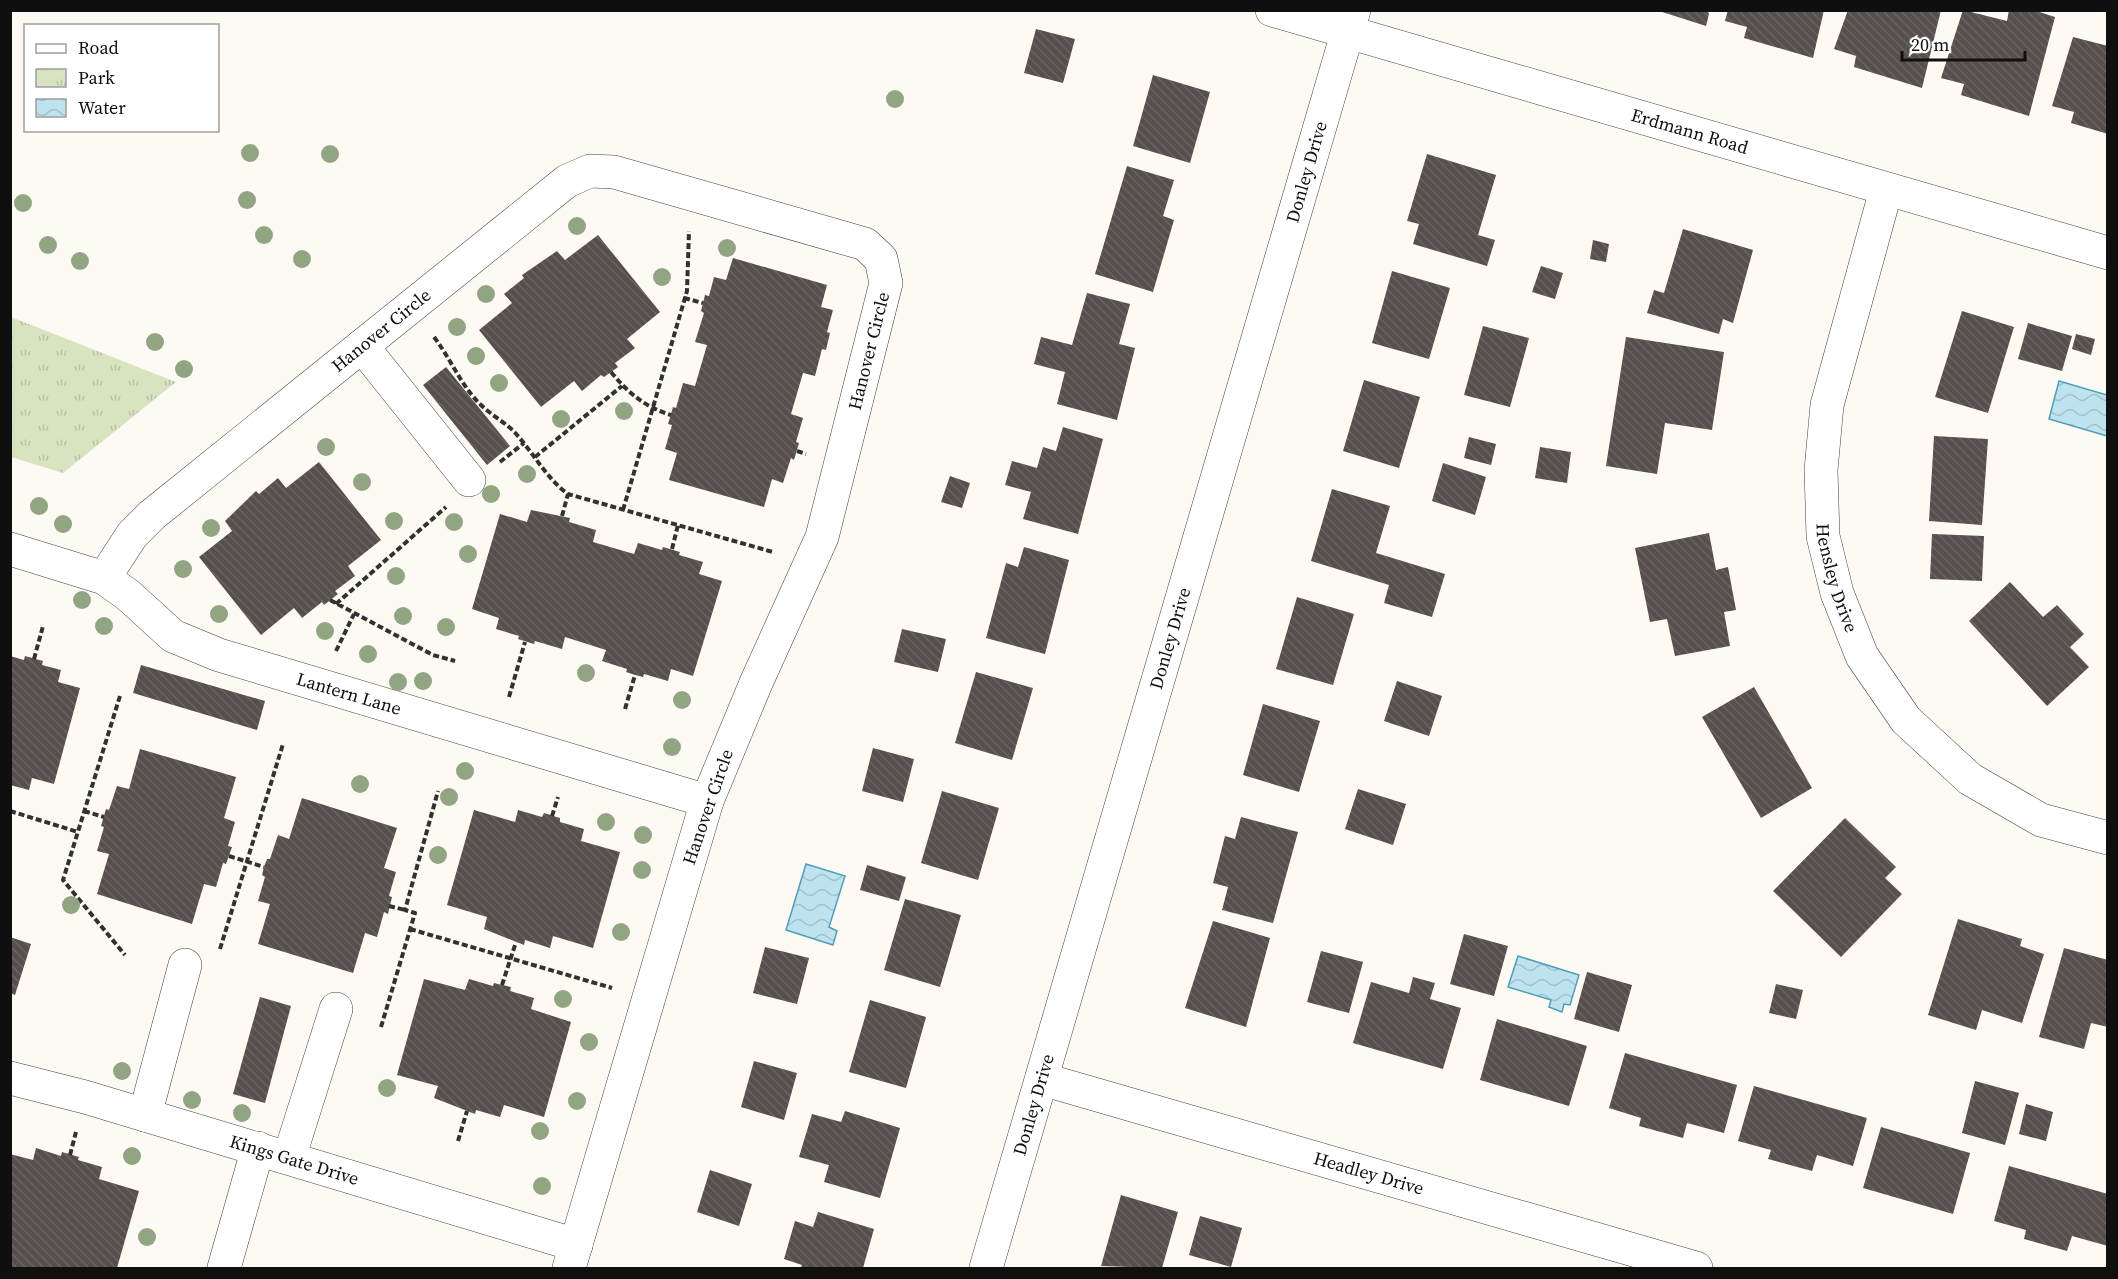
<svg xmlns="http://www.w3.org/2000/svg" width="2118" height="1279" font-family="'Source Serif 4',serif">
  <defs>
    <pattern id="park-tufts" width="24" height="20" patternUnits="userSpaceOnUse" patternTransform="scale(1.5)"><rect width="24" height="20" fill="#d8e4c0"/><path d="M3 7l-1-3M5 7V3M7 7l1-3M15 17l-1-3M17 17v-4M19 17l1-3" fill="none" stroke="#b8c2a4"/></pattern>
    <pattern id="water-waves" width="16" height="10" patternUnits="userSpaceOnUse" patternTransform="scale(1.5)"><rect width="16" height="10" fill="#bee3ef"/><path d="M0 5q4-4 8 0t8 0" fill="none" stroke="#a2c2cc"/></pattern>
    <pattern id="building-back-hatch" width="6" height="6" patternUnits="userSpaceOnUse" patternTransform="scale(1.5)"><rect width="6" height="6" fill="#564f4d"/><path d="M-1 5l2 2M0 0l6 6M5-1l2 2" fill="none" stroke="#696462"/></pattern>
  </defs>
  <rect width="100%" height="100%" fill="#fdfaf3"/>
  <path fill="url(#park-tufts)" d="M11,317L176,382L63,473L11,457Z"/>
  <path fill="url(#water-waves)" stroke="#4e9fbc" stroke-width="1.5" d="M2059,381L2107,395V436L2049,419Z
    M806,864L845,876L829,927L837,931L833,945L786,930Z
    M1518,956L1579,975L1570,1005L1564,1004L1562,1012L1549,1007L1551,1000L1508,987Z"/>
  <path fill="url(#building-back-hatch)" d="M1656,10H1707L1709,14L1706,26Z
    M1728,10H1824L1813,58L1744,38L1747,27L1725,21Z
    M1848,10H1941L1922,88L1854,67L1856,56L1834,49Z
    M1963,10L2007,21L2009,10H2033L2055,17L2029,116L1961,95L1964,84L1941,78Z
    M1036,29L1075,39L1063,83L1024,73Z
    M2073,37L2108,46V134L2071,123L2074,112L2052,106Z
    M1153,75L1210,92L1190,163L1133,146Z
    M1427,154L1496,175L1478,235L1495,240L1487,266L1413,244L1419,224L1407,221Z
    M1127,166L1174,180L1163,216L1174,220L1153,292L1095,274Z
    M1683,229L1753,250L1733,323L1723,319L1719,334L1647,313L1654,290L1664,293Z
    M598,235L660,312L627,339L635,348L615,363L618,367L604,377L601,375L582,391L574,381L541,407L479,330L512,303L504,294L524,278L522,275L557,251L565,260Z
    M1593,240L1609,244L1606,262L1590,259Z
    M733,258L827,285L821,307L833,310L827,332L830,333L826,350L822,349L815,376L803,373L791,414L803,418L796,442L799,443L794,460L791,458L783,483L772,479L764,507L669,480L677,453L665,449L672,425L668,424L673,407L676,408L683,383L695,386L707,345L695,342L704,313L701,311L705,295L709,296L714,277L726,280Z
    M1541,266L1563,273L1555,299L1532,292Z
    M1392,271L1450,288L1429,359L1372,343Z
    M1087,293L1130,304L1119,344L1135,348L1117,420L1057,404L1065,372L1034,364L1041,337L1072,345Z
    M1962,311L2014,327L1988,413L1935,397Z
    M2028,323L2072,336L2062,371L2018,359Z
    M1483,326L1529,338L1510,407L1464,395Z
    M2076,334L2095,339L2091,355L2072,349Z
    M1626,337L1724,352L1712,430L1665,423L1657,474L1606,466Z
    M446,367L510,446L487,465L423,385Z
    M1364,380L1420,397L1399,468L1343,451Z
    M1063,427L1103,439L1078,534L1023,519L1031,492L1005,485L1012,461L1037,468L1043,447L1056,451Z
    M1934,436L1988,439L1982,525L1929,521Z
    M1469,437L1496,444L1491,465L1464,458Z
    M1540,447L1571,452L1567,483L1535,478Z
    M319,462L381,540L348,566L355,576L335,591L338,594L324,605L322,602L302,618L294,608L261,635L199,557L232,531L225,521L256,491L259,494L278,478L286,488Z
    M1443,463L1486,477L1475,515L1432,501Z
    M950,476L970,483L962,508L941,502Z
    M1332,489L1390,506L1376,553L1445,574L1432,617L1384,603L1389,585L1311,561Z
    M531,510L570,518L569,522L596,530L593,542L634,554L638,543L662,550L663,547L680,552L679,555L703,562L699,574L722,581L693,676L671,669L668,681L644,674L643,677L635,675L626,672L627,669L602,661L606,650L565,637L562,649L535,641L534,644L518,639L519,636L496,629L499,618L472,609L500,514L527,522Z
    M1709,533L1716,570L1728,567L1736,610L1724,612L1730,646L1675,656L1667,619L1650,622L1635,548Z
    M1932,534L1984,536L1982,581L1930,579Z
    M1024,547L1069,560L1045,654L986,638L1006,563L1018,567Z
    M2010,582L2043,617L2057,605L2084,634L2070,647L2089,667L2047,706L1969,621Z
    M1297,597L1354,614L1333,685L1276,669Z
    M902,629L946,639L938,672L894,662Z
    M10,656L24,660L25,656L43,661L42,665L61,670L58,682L80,688L54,784L32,778L29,790L10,785Z
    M141,665L265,701L257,730L133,693Z
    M976,672L1033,688L1012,760L955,743Z
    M1397,681L1442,696L1429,736L1384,721Z
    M1754,687L1812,788L1761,818L1702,717Z
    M1263,704L1320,721L1299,792L1243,775Z
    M873,748L914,759L903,802L862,791Z
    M140,749L236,777L224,818L235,822L228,846L232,847L226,864L223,863L216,887L204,884L192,924L97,894L109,854L97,851L104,827L101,826L106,809L109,810L117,786L129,789Z
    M1358,789L1406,804L1393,845L1345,829Z
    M942,791L999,808L978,880L921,863Z
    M302,798L397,828L384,868L396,872L389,896L392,897L388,914L384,912L377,937L365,933L353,973L258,944L270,904L258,901L265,877L262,875L264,867L267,859H270L278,835L289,839Z
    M474,810L515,822L518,810L542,817L544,813L560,818V822L584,829L581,841L620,852L593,948L553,936L550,948L525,940L524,945L484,929L487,917L447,905Z
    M1241,817L1298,832L1273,923L1222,910L1228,887L1213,883L1225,836L1235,839Z
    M1845,818L1896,867L1885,878L1902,894L1841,957L1773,891Z
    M867,865L906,877L899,901L860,890Z
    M905,899L961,915L940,987L884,970Z
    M1958,919L2022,939L2020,946L2044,954L2022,1023L1982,1010L1976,1030L1928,1015Z
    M1213,921L1270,938L1246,1027L1185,1008Z
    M1464,934L1508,946L1494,996L1450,984Z
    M10,937L31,944L15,995L10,993Z
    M765,947L809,958L797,1004L753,993Z
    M2064,948L2108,960V1027L2091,1023L2084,1049L2039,1037Z
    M1321,951L1363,962L1349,1013L1307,1002Z
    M1587,972L1632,985L1619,1032L1574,1019Z
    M1413,977L1435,983L1430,999L1461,1008L1443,1069L1353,1043L1371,982L1409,993Z
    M424,979L465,990L469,979L493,986L494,983L511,987L510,991L534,998L531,1009L571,1022L544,1117L504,1105L500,1117L476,1110L475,1114L434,1098L438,1086L397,1075Z
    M1776,984L1803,990L1796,1019L1769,1013Z
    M260,997L291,1006L265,1103L233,1094Z
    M870,1000L926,1017L906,1088L849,1072Z
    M1497,1019L1587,1046L1569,1106L1480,1080Z
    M1625,1053L1737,1085L1724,1133L1687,1123L1683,1138L1639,1126L1641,1118L1609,1108Z
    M754,1061L797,1073L784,1120L741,1107Z
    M1975,1081L2019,1093L2005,1145L1962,1133Z
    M1754,1086L1867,1118L1853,1166L1817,1155L1812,1171L1768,1159L1771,1150L1738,1141Z
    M2026,1104L2053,1112L2046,1141L2019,1134Z
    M845,1111L900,1128L880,1198L824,1182L829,1165L799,1157L812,1114L841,1122Z
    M1881,1127L1970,1153L1953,1214L1863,1188Z
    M36,1148L61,1156L62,1152L79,1157L78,1160L102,1167L99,1179L139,1191L117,1268H10V1154L33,1160Z
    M2009,1166L2108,1194V1246L2072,1236L2067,1251L2024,1239L2026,1230L1994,1221Z
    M710,1170L752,1184L739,1226L697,1212Z
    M1121,1195L1178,1212L1162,1268L1101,1266Z
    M818,1212L874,1229L863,1268H801L802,1265L784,1259L795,1221L813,1227Z
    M1200,1216L1242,1228L1231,1267L1189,1255Z"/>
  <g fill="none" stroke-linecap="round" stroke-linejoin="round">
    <g stroke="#424242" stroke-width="34">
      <g id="minor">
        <path id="s1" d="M1272,10L2108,253"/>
        <path id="s2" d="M1886,190L1827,405L1821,470L1823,536L1837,593L1862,656L1906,720L1970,779L2041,820L2108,838"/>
        <path d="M362,346L469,480"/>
        <path id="s3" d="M10,549L104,578L128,595L173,636L219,655L707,801"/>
        <path id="s4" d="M104,578L132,535L152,515L567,181L590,171L614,172L865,244L881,259L886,283L822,537L756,683L707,801L569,1268"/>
        <path id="s5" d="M10,1078L85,1097L576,1245"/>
        <path id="s6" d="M1042,1079L1696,1268"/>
        <path d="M145,1115L185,965"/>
        <path d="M289,1158L336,1009"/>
        <path d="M224,1268L258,1148"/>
        <path id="s7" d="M986,1268L1354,10"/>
      </g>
    </g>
    <path stroke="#313131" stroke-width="4" stroke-dasharray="6 3" stroke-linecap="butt" d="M684,298L703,303
      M434,337C451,359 461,386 481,405C492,416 507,423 517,435C534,454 547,479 568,494L773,552
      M611,372C628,393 645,407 671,415
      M797,451L806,454
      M535,457L622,386
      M500,462L524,443
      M623,510L687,291L689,231
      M562,516L568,494
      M672,549L678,525
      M330,600L433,655L455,661
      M336,604L446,507
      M336,651L354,614
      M34,659L43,626
      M120,696L63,880L125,955
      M509,697L525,642
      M625,709L635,675
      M10,811L78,832
      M84,811L104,817
      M552,816L558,797
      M229,856L264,867
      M389,906L405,910
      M410,929L612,988
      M220,949L283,744
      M502,985L516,942
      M381,1027L415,913L405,910L438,791
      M458,1141L467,1111
      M70,1155L76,1132"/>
    <use href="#minor" stroke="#fff" stroke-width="33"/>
  </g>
  <g fill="#92a583">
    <circle cx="895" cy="99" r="9"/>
    <circle cx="250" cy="153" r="9"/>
    <circle cx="330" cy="154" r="9"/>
    <circle cx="247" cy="200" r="9"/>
    <circle cx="23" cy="203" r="9"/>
    <circle cx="577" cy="226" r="9"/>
    <circle cx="264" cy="235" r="9"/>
    <circle cx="48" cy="245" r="9"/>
    <circle cx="727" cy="248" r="9"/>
    <circle cx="302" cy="259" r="9"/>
    <circle cx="80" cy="261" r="9"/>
    <circle cx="662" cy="277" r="9"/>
    <circle cx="486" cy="294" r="9"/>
    <circle cx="457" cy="327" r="9"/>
    <circle cx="155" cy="342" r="9"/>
    <circle cx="476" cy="356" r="9"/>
    <circle cx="184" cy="369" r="9"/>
    <circle cx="499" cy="383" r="9"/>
    <circle cx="624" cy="411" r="9"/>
    <circle cx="561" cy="419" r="9"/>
    <circle cx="326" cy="447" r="9"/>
    <circle cx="527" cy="474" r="9"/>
    <circle cx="362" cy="482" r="9"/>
    <circle cx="491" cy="494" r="9"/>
    <circle cx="39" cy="506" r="9"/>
    <circle cx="394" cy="521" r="9"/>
    <circle cx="454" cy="522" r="9"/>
    <circle cx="63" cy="524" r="9"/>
    <circle cx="211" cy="528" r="9"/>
    <circle cx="468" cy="554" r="9"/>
    <circle cx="183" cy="569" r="9"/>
    <circle cx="396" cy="576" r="9"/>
    <circle cx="82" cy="600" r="9"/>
    <circle cx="219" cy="614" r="9"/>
    <circle cx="403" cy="616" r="9"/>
    <circle cx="104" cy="626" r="9"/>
    <circle cx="446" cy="627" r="9"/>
    <circle cx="325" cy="631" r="9"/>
    <circle cx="368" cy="654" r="9"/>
    <circle cx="586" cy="673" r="9"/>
    <circle cx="423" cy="681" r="9"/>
    <circle cx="398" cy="682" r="9"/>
    <circle cx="682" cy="700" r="9"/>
    <circle cx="672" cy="747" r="9"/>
    <circle cx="465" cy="771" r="9"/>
    <circle cx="360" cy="784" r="9"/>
    <circle cx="449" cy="797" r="9"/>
    <circle cx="606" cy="822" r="9"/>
    <circle cx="643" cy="835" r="9"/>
    <circle cx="438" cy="855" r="9"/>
    <circle cx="642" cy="870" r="9"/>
    <circle cx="71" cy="905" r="9"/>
    <circle cx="621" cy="932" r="9"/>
    <circle cx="563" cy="999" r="9"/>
    <circle cx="589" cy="1042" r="9"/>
    <circle cx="122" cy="1071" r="9"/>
    <circle cx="387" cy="1088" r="9"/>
    <circle cx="192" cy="1100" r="9"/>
    <circle cx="577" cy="1101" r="9"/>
    <circle cx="242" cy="1113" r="9"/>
    <circle cx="540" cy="1131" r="9"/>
    <circle cx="132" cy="1156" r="9"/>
    <circle cx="542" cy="1186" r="9"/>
    <circle cx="147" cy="1237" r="9"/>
  </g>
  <g text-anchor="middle" stroke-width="6" stroke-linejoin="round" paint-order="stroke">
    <g font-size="18" fill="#0f0f0f" stroke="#fff">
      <text dy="6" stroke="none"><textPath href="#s1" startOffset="435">Erdmann Road</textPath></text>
      <text dy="6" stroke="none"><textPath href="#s7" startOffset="1142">Donley Drive</textPath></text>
      <text dy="6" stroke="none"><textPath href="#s4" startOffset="374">Hanover Circle</textPath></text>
      <text transform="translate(869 351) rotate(-76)" y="6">Hanover Circle</text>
      <text dy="6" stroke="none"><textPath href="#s2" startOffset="398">Hensley Drive</textPath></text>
      <text dy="6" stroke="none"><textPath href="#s7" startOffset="656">Donley Drive</textPath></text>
      <text dy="6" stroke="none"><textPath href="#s3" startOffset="374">Lantern Lane</textPath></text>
      <text transform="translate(708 807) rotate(-71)" y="6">Hanover Circle</text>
      <text dy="6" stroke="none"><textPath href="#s7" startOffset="170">Donley Drive</textPath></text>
      <text dy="6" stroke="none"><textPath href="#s5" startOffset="296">Kings Gate Drive</textPath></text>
      <text dy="6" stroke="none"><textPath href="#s6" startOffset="340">Headley Drive</textPath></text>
    </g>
  </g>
  <rect width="2118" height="1279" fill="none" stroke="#0f0f0f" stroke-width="24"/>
  <rect x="24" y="24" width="195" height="108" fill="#ffffff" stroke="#9f9f9f" stroke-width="1.5"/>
  <rect x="36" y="44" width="30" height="9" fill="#ffffff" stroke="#9f9f9f" stroke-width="1.5"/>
  <text x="78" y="54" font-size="18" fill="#0f0f0f">Road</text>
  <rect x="36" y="69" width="30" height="18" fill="url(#park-tufts)" stroke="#9f9f9f" stroke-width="1.5"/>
  <text x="78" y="84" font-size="18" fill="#0f0f0f">Park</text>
  <rect x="36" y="99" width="30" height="18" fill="url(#water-waves)" stroke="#9f9f9f" stroke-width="1.5"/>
  <text x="78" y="114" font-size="18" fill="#0f0f0f">Water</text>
  <path d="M1902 51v9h123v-9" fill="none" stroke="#0f0f0f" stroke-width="3"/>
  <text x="1911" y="51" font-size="18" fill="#0f0f0f" stroke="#ffffff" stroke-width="4.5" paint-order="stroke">20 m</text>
</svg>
